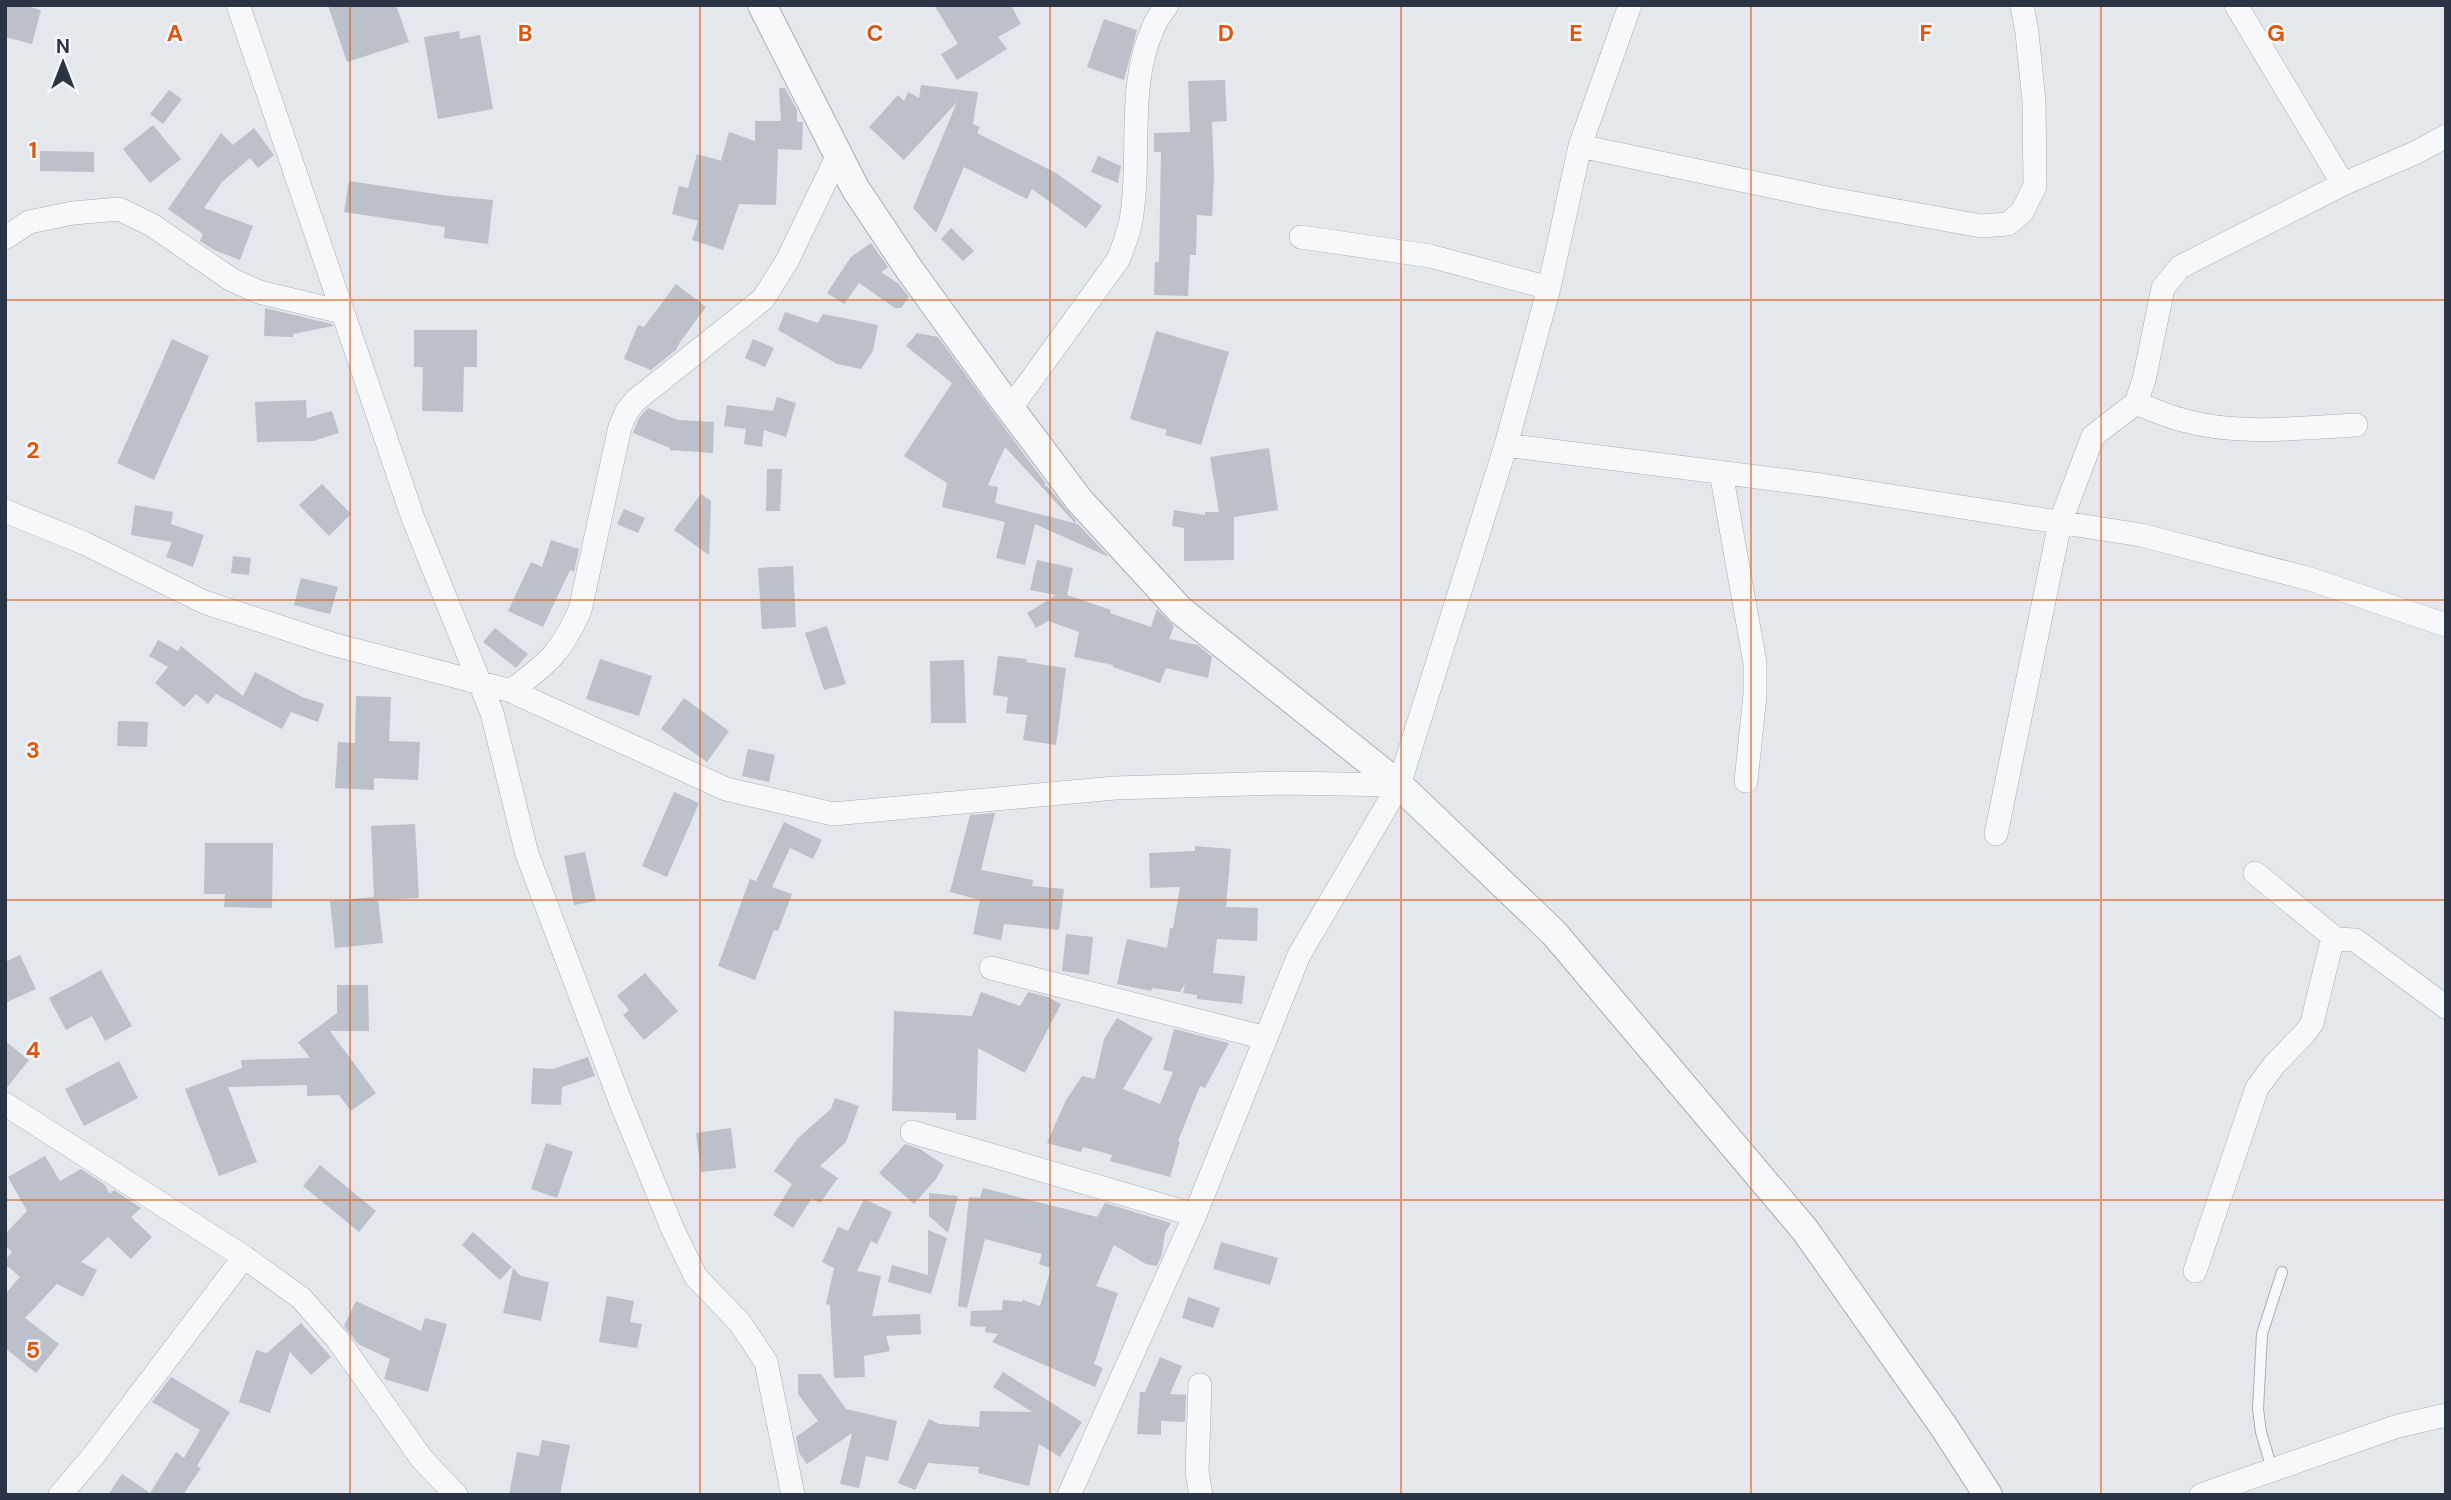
<svg xmlns="http://www.w3.org/2000/svg" width="2451" height="1500" font-family="'DM Sans',sans-serif">
  <rect width="100%" height="100%" fill="#e4e7ec"/>
  <path fill="#bbc0ca" d="M5,5H23L41,10L32,44L5,37Z
    M328,5H396L409,42L347,62Z
    M934,5H1011L1021,24L998,37L1007,49L957,80L941,54L958,44Z
    M1104,19L1137,30L1124,80L1087,67Z
    M459,31L460,39L480,35L493,109L438,119L424,37Z
    M1225,80L1227,121L1212,122L1214,177L1212,216L1197,215L1196,255H1190L1188,296L1154,295L1155,262H1159L1161,152H1154V133L1190,132L1188,81Z
    M921,85L978,92L973,124L980,127L977,133L1056,173L1102,206L1086,228L1032,189L1027,199L964,167L936,233L913,208L957,102L904,160L869,127L898,95L904,101L908,92L919,98Z
    M779,88H785L797,110V122H803L802,150L778,149L776,205L739,204L723,250L692,240L698,221L672,214L679,186L688,188L697,154L721,161L729,132L755,141V121H781Z
    M169,90L182,99L163,124L150,114Z
    M153,125L181,159L150,183L123,149Z
    M254,128L274,155L258,168L250,158L222,182L204,208L253,226L240,260L214,250L200,241L203,234L168,209L221,133L233,145Z
    M40,151L94,152V172L40,171Z
    M1098,156L1121,166L1118,183L1091,172Z
    M349,181L449,196L493,200L488,244L444,238L445,227L344,212Z
    M951,228L974,251L963,261L941,239Z
    M871,243L888,267L881,272L899,284L909,297L901,308H895L859,283L844,304L827,293L851,257Z
    M676,284L706,307L680,342L676,350L651,370L624,359L638,325L644,327Z
    M265,308L332,324L333,326L293,334V337L264,336Z
    M785,312L818,323L823,314L878,325L873,351L861,369L837,364L778,330Z
    M414,330H477V367H464L463,412L422,411L423,367H414Z
    M1156,331L1229,352L1201,445L1165,435L1167,430L1130,419Z
    M917,333L938,337L1046,484L1044,485L1049,488L1076,521L1075,523L1005,447L988,485L998,487L995,503L1078,524L1109,557L1035,524L1025,565L996,558L1005,522L942,507L947,483L904,456L952,383L906,346Z
    M172,339L209,356L154,480L117,463Z
    M753,339L774,348L765,367L745,358Z
    M777,397L796,403L786,437L764,430L762,447L744,444L746,429L724,426L727,405L773,411Z
    M306,400L307,418L332,411L339,433L313,441L257,442L255,402Z
    M648,408L678,420L714,422L713,453L670,450V448L633,433L639,418Z
    M1269,448L1278,510L1234,517V560L1184,561V528L1172,526L1174,510L1205,515V512H1219L1210,457Z
    M767,469H782L780,511H766Z
    M322,484L351,514L329,536L299,505Z
    M701,494L711,501L709,555L674,530Z
    M135,505L173,512L171,524L204,535L193,567L166,557L172,542L131,535Z
    M624,509L645,518L638,533L617,524Z
    M551,540L579,549L574,572L570,570L543,627L508,611L531,562L542,567Z
    M233,556L251,558L249,575L231,573Z
    M1037,560L1073,568L1067,595L1111,610L1110,613L1151,627L1157,609L1174,626L1169,639L1198,645L1212,657L1208,678L1166,668L1160,683L1113,667V665L1074,657L1079,632L1048,621L1036,628L1027,613L1056,595L1030,590Z
    M793,566L796,627L762,629L758,568Z
    M301,578L338,587L330,614L294,605Z
    M827,626L846,684L824,690L805,633Z
    M495,628L528,654L516,668L483,642Z
    M158,640L178,651L181,646L243,696L255,672L302,697L324,704L318,722L291,712L282,729L216,694L208,704L196,694L184,707L155,683L168,667L149,656Z
    M998,656L1027,659L1026,662L1066,668L1056,745L1023,740L1027,715L1006,713L1008,697L993,695Z
    M600,659L652,676L639,716L586,699Z
    M964,660L966,723H931L930,661Z
    M356,696L391,697L389,741L420,742L418,780L374,778V790L335,788L338,742L355,743Z
    M684,698L729,731L707,762L661,729Z
    M118,721L148,722L147,747L117,746Z
    M748,749L775,755L769,782L742,776Z
    M674,792L699,803L667,877L642,866Z
    M995,813L981,870L1033,880L1032,886L1064,889L1059,930L1004,924L1001,940L973,934L980,900L950,892L970,815Z
    M784,822L822,840L813,859L790,848L772,887L792,894L778,931L774,930L755,980L718,966L750,879L756,881Z
    M415,824L419,898L378,900L383,943L335,948L330,901L374,897L371,826Z
    M205,843H273L272,908L224,907L225,894H204Z
    M1195,846L1231,849L1226,907L1258,908L1257,941L1217,939L1213,973L1245,976L1242,1004L1197,999V995L1183,993L1185,984L1180,992L1152,988L1151,991L1117,984L1127,939L1167,948L1170,928H1173L1180,887L1150,888L1149,853L1195,851Z
    M585,852L596,901L574,905L564,856Z
    M1066,934L1093,937L1089,975L1062,971Z
    M20,955L36,989L5,1003V962Z
    M101,970L132,1026L105,1041L92,1016L66,1030L49,998Z
    M645,973L678,1011L644,1040L623,1015L629,1010L617,996Z
    M337,985H368L369,1031H330L376,1093L351,1111L339,1095L307,1096V1085L228,1087L257,1162L219,1176L185,1089L242,1068L241,1060L310,1058L298,1042L337,1013Z
    M981,992L1020,1006L1028,992L1048,997L1061,1004L1025,1073L978,1048L976,1120H956V1113L892,1111L894,1011L972,1016Z
    M1117,1018L1153,1038L1123,1089L1160,1104L1173,1072L1163,1070L1174,1029L1229,1043L1205,1088L1200,1086L1178,1141L1180,1142L1170,1177L1110,1161L1112,1155L1083,1147L1081,1152L1047,1143L1066,1100L1082,1076L1095,1079L1104,1039Z
    M5,1041L29,1060L5,1090Z
    M588,1057L595,1076L562,1087L561,1105L531,1104L533,1068L553,1069Z
    M119,1061L138,1098L84,1126L65,1089Z
    M835,1098L859,1106L846,1142L820,1166L838,1178L820,1203L812,1198L793,1228L773,1215L792,1184L774,1171L798,1138L831,1109Z
    M731,1128L736,1168L701,1172L696,1133Z
    M546,1143L573,1152L557,1198L531,1189Z
    M905,1144L920,1149L944,1165L936,1179L914,1204L879,1173Z
    M45,1156L60,1181L81,1169L104,1184L110,1194L114,1190L141,1208L131,1217L152,1237L131,1259L108,1237L81,1262L97,1270L83,1297L57,1284L25,1318L59,1344L36,1373L5,1348V1294L20,1277L5,1264V1260L12,1252L5,1246V1234L27,1211L8,1177Z
    M320,1165L376,1211L359,1232L303,1186Z
    M983,1188L1097,1217L1105,1203L1171,1223L1165,1233L1162,1254L1157,1266L1146,1264L1114,1245L1096,1286L1118,1293L1094,1364L1103,1368L1095,1387L992,1342L998,1334L985,1332L986,1327L970,1326L971,1311L1002,1310L1003,1300L1022,1302L1023,1300L1040,1306L1051,1268L1039,1264L1042,1254L985,1239L967,1308L958,1306L969,1197L980,1198Z
    M929,1193L958,1196L948,1233L929,1216Z
    M864,1199L892,1212L877,1244L871,1241L857,1271L881,1276L872,1316L920,1314L921,1334L886,1336L890,1351L864,1356L865,1377L834,1378L830,1305L826,1304L834,1268L822,1262L838,1227L848,1231Z
    M928,1230L947,1238L931,1294L888,1282L892,1265L928,1275Z
    M473,1232L512,1267L500,1280L462,1245Z
    M1221,1242L1278,1258L1270,1285L1213,1269Z
    M513,1268L521,1276L549,1282L541,1321L503,1313Z
    M607,1296L634,1301L630,1322L642,1324L637,1348L599,1342Z
    M1188,1297L1220,1308L1213,1328L1182,1318Z
    M356,1301L421,1331L425,1318L447,1324L428,1392L384,1379L390,1359L358,1344L344,1326Z
    M301,1323L331,1357L311,1375L290,1352L270,1413L239,1402L256,1350L267,1353Z
    M1160,1357L1182,1366L1170,1394L1186,1395L1185,1422L1161,1421V1435L1137,1434L1140,1392H1145Z
    M1003,1372L1082,1422L1060,1457L1039,1444L1029,1486L978,1473L979,1467L928,1463L915,1490L898,1483L929,1419L939,1424L979,1427L980,1411L1032,1412L993,1387Z
    M798,1374H821L846,1409L897,1421L888,1461L866,1456L859,1488L840,1484L852,1433L807,1464L799,1453L796,1437L818,1421L798,1394Z
    M171,1377L230,1412L197,1466L201,1468L183,1495H108L122,1474L150,1493L176,1452L184,1458L200,1430L152,1402Z
    M542,1440L570,1445L560,1495H509L517,1452L539,1456Z"/>
  <g fill="none" stroke-linecap="round" stroke-linejoin="round">
    <g stroke="#a9aeb7" stroke-width="12">
      <path id="service" d="M2272,1469L2261,1432L2258,1409L2262,1334L2282,1272"/>
    </g>
    <g stroke="#a9aeb7" stroke-width="24">
      <path id="minor" d="M238,5L413,518L492,713L527,854L621,1103L673,1230L696,1277L740,1323L766,1362L793,1495
        M2236,5L2343,184
        M1580,146L1826,198L1981,226L2008,224L2022,212L2035,186L2034,101L2027,33L2022,5
        M1301,237L1430,256L1549,288
        M5,238L29,222L73,213L119,209L152,225L232,280L259,292L342,312
        M2136,403C2151,409 2166,416 2182,420C2239,436 2298,428 2356,425
        M1010,409L1118,260C1124,245 1130,230 1132,214C1141,153 1127,86 1153,28C1156,20 1162,13 1167,5
        M1506,445L1821,485L2141,535L2310,579L2446,625
        M1721,472L1755,663V695L1746,781
        M5,511L84,543L204,602L332,644L511,691L726,789L833,814L1115,788L1282,783L1399,785
        M511,691C548,663 561,653 580,610L620,427L627,411L636,400L763,299L787,261L838,155
        M1996,834L2060,523L2093,436L2136,403L2144,380L2163,288L2180,267L2343,184L2417,152L2446,136
        M2255,873L2336,939L2355,940L2446,1007
        M991,968L1266,1038
        M5,1104L244,1257L301,1298L338,1340L422,1459L456,1495
        M912,1132L1195,1215
        M2195,1271L2257,1088L2274,1065L2305,1033L2312,1023L2331,945L2336,939
        M1200,1385L1197,1472L1201,1495
        M60,1495L94,1455L244,1257
        M1069,1495L1195,1215L1299,955L1399,785L1506,445L1549,288L1580,146L1630,5
        M2201,1495L2398,1426L2446,1415"/>
    </g>
    <g stroke="#a9aeb7" stroke-width="30">
      <path id="tertiary" d="M762,5L855,188L909,269L998,392L1079,500L1180,610L1399,785L1554,933L1805,1230L1944,1427L1988,1495"/>
    </g>
    <use href="#service" stroke="#f7f8fa" stroke-width="10"/>
    <use href="#minor" stroke="#f7f8fa" stroke-width="23"/>
    <use href="#tertiary" stroke="#f7f8fa" stroke-width="28"/>
  </g>
  <path fill="none" stroke="#df570f" stroke-width="2" stroke-opacity="0.55" d="M350,5V1495M700,5V1495M1050,5V1495M1401,5V1495M1751,5V1495M2101,5V1495M5,300H2446M5,600H2446M5,900H2446M5,1200H2446"/>
  <g font-size="23" text-anchor="middle" font-weight="bold" fill="#df570f" stroke="#f4f6f9" stroke-width="5" stroke-linejoin="round" paint-order="stroke">
    <text x="175" y="41">A</text>
    <text x="525" y="41">B</text>
    <text x="875" y="41">C</text>
    <text x="1226" y="41">D</text>
    <text x="1576" y="41">E</text>
    <text x="1926" y="41">F</text>
    <text x="2276" y="41">G</text>
    <text x="33" y="158">1</text>
    <text x="33" y="458">2</text>
    <text x="33" y="758">3</text>
    <text x="33" y="1058">4</text>
    <text x="33" y="1358">5</text>
  </g>
  <rect width="2451" height="1500" fill="none" stroke="#2b3445" stroke-width="14"/>
  <g transform="translate(63 63)" stroke="#f4f6f9" stroke-width="5" paint-order="stroke">
  <path d="M0-5L12 26L0 18L-12 26Z" fill="#2b3445"/>
  <text y="-10" font-size="19" font-weight="bold" text-anchor="middle" fill="#2b3445">N</text>
  </g>
</svg>
